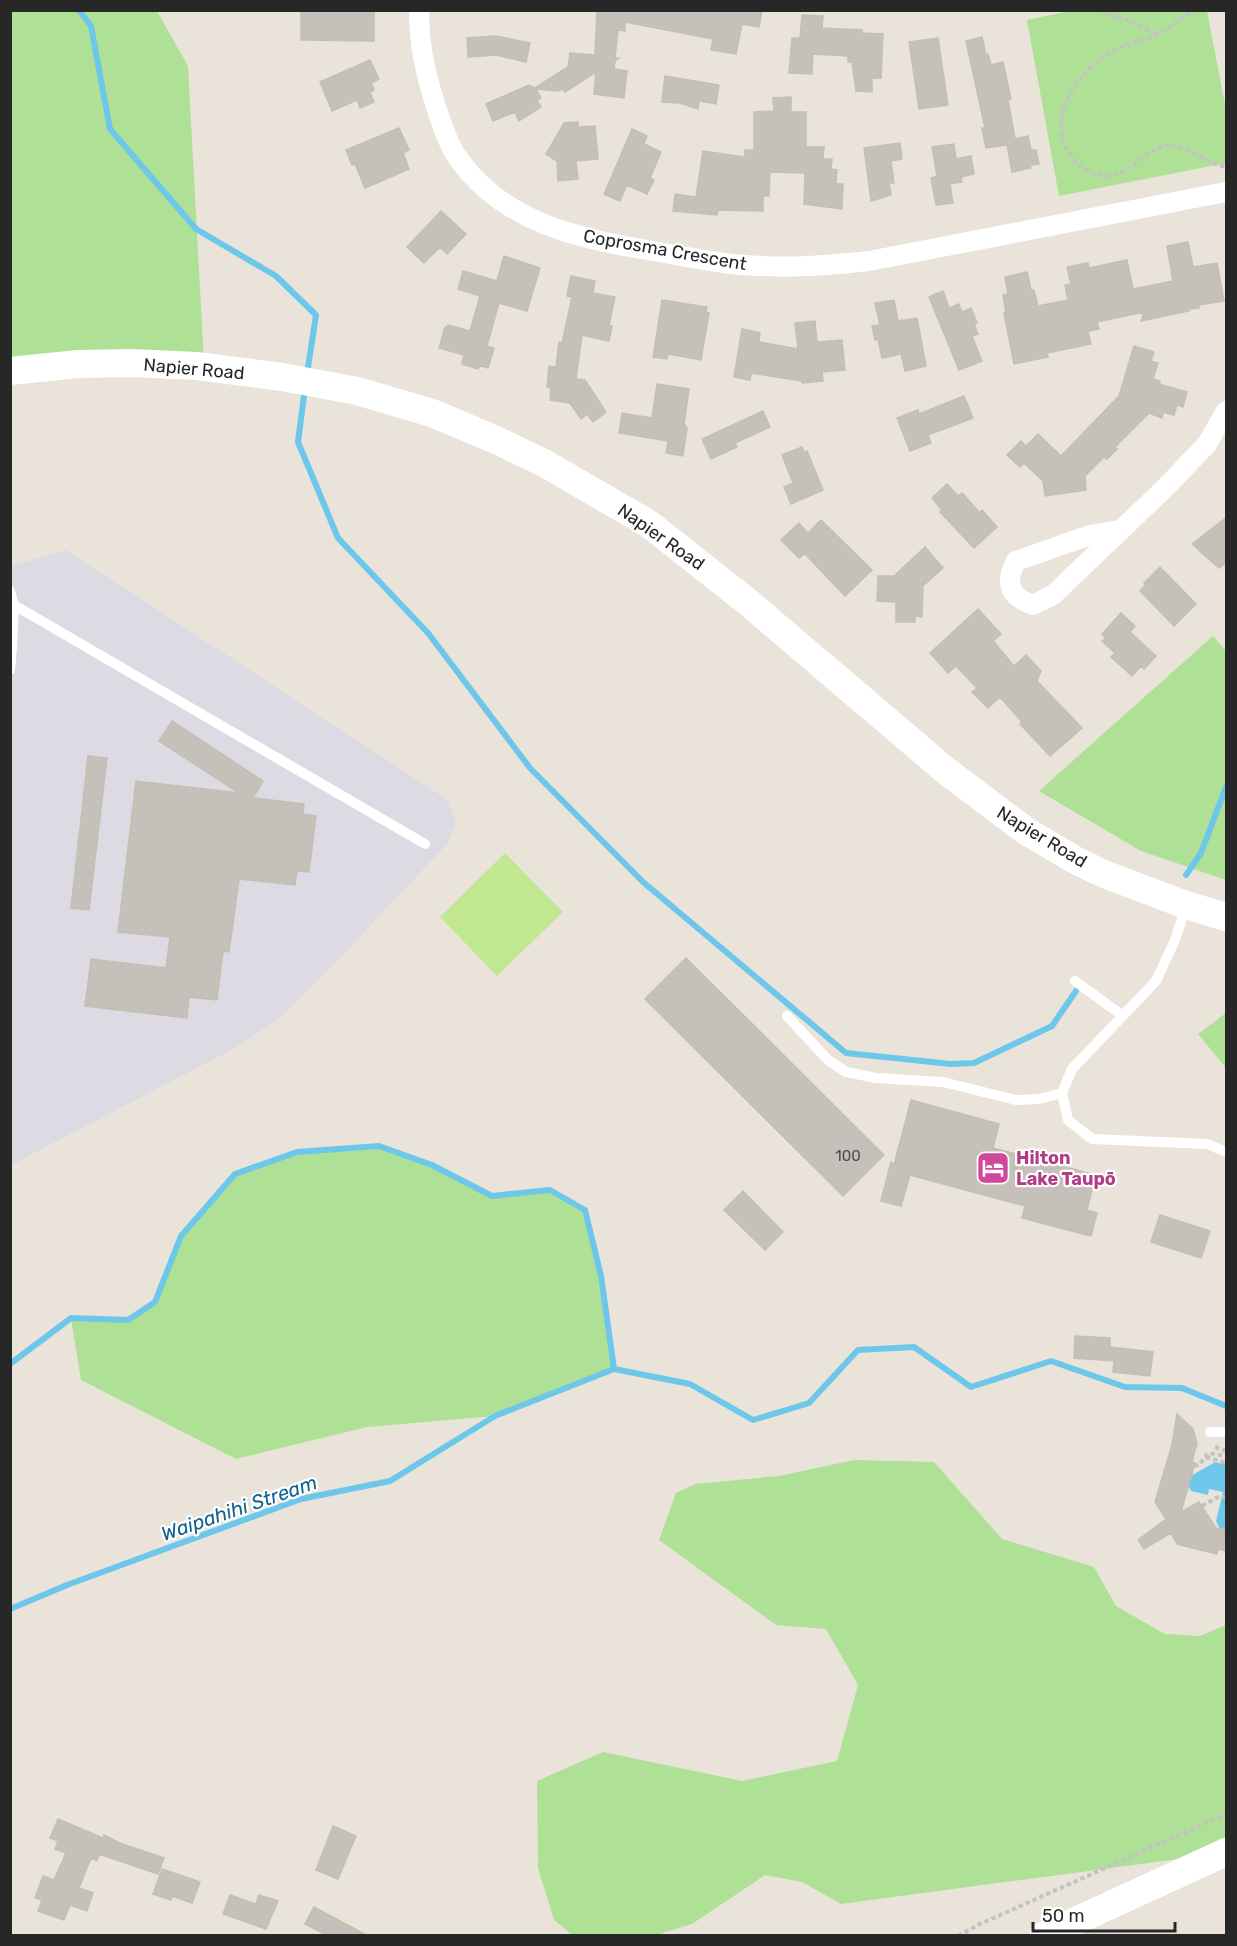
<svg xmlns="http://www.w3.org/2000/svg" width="1237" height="1946" font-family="Rubik,sans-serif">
  <rect width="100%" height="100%" fill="#eae3d9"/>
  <path fill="#dcdae2" d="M66,550L448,800L456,823L447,844L352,945L276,1021L235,1048L11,1165V566Z"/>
  <path fill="#aee096" d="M1074,10L1207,11L1226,110V163L1059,196L1027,20Z
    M10,11H157L188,66L204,363L11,371Z
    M1213,636L1226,651V880L1141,851L1039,791Z
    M1226,1013V1068L1198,1034Z
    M379,1146L432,1165L492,1196L550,1190L585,1210L601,1276L614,1369L495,1416L367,1427L236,1459L81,1380L71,1318L128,1320L155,1302L181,1236L235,1174L297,1152Z
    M854,1460L934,1462L1002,1539L1094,1567L1116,1606L1165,1634L1200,1636L1226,1625V1847L1208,1855L841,1904L802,1882L765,1875L692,1924L656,1935H572L554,1920L538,1868L537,1781L603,1752L742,1781L837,1761L858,1685L826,1629L776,1625L659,1540L676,1493L695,1484L779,1476Z"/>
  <path fill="#c1e791" d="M505,853L563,912L497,976L440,917Z"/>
  <path fill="#6dc7ea" d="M1215,1462L1226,1465V1530L1220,1529L1216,1521L1223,1492L1209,1489L1208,1495L1191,1491L1188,1485L1191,1476Z"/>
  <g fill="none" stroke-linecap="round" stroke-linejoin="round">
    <path stroke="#6dc7ea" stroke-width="6" d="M79,10L91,26L110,129L196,229L276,276L316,315L307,374
      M305,388L298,442L338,538L428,633L530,768L643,882L846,1053L951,1064L974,1063L1052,1026L1076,991
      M1186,875L1201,853L1226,787
      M10,1364L71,1318L128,1320L155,1302L181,1236L235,1174L297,1152L379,1146L432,1165L492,1196L550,1190L585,1210L601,1276L614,1369
      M10,1609L67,1585L301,1499L390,1481L495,1416L614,1369L690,1384L753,1420L809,1403L858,1350L914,1347L971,1387L1051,1361L1125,1387L1182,1388L1226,1406"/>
  </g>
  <path fill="#c5c0b9" stroke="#c5bfb3" stroke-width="1.5" d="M353,10H374V41L301,40V11Z
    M597,10H762L759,27L742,24L736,54L711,50L713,39L625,22V31L618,30L615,58H619L615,61L614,69L627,71L624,98L594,94L596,72L565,92L563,89L558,91L536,89L541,98L537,100L541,107L519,121L515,112L493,121L486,104L529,85L535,88L568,67L570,53L595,55Z
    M802,15L823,16L822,28L862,30V33L883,34L881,78H872V92L856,91L852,62H848V56L813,54L812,74L789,73L792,38H800Z
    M496,36L530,43L526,62L496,55L468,57L467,38Z
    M982,37L986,55L988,54L991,65L1003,62L1011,99L1008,100L1015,139L1028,136L1031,150H1036L1039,164L1030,165L1031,168L1012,172L1007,145L986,148L982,128H985L966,41Z
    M938,38L948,105L919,109L909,42Z
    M370,60L379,79L371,83L374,90L370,92L374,102L360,108L357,100L332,111L320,82Z
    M665,76L719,85L716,104L699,101L698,109L680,103L662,102Z
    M791,97V112H806V147H824L823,159H832L831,169L837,170L836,184H843L842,209L804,204L805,173L770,172L769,196H763V211L718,210L717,215L673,211L675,194L696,197L703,151L745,157V150H754V112L774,111L773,98Z
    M578,122V127L595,126L598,159L576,161L578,179L558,181L557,161L546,154L564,123Z
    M399,128L409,150L403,153L409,169L365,188L355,164L352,165L346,150Z
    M632,129L647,136L644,144L661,152L650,178L654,180L647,194L627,185L620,201L604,194Z
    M900,143L902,159L891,161L894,183H889L891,195L871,201L864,148Z
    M954,144L956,159L971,156L974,174L961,177L962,182L950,184L953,203L936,205L931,178L937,176L932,147Z
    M441,211L466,234L447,254L440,247L424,263L407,247Z
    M1188,242L1193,267L1217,263L1224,301L1199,305V308L1189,309V311L1141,321L1144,312L1097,322L1099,329L1086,332H1088L1091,344L1047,353L1048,357L1014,364L1004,313H1006L1003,295L1008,294L1005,277L1027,272L1031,290H1034L1038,306L1068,300L1065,285L1071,284L1067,267L1088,263L1089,268L1127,260L1133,289L1173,281L1167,246Z
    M504,256L540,268L527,311L499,303L487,346L494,348L488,368L479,365L478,369L462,364L464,355L439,348L445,327L447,328L448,325L470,331L480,296L458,289L463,271L497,281Z
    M571,276L595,281L593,293L615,297L609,325L612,326L609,341L582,335L576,379L585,380L606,412L593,422L587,414L581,419L570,403L550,400L551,388L547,387L549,366L556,367L559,342L562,343L572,297L567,296Z
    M943,291L949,308L959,304L962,312L971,308L977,323L974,324L978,334L972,336L982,361L959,370L929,297Z
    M662,300L707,307L706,312L709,313L701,360L668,354L667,359L653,357Z
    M894,300L898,321L917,318L926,366L905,371L901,354L882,358L878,339L875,340L872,326L880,325L875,303Z
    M815,321L817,342L842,340L845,370L822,372L823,381L802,383V381L751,373L750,380L734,377L742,329L760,333L759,342L798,349L795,323Z
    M1134,346L1154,352L1151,361L1158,363L1153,379L1160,381L1159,384L1187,392L1183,407L1177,405L1174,415L1163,412L1162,418L1149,413L1115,447L1117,449L1107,459L1104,457L1085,476L1086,490L1045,496L1043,481L1024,463L1020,467L1007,455L1021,441L1026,446L1038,434L1061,456L1119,396Z
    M657,384L689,389L684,424L687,428L683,456L666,453L668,441L619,433L622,413L652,418Z
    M964,396L973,418L928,435L931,443L910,451L897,418L918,410L919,414Z
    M763,411L770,427L735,443L737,447L711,459L702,439Z
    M802,447L804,452L807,451L823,490L791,504L784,487L793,483L782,455Z
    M947,484L958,496L962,493L980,513L982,510L997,527L974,548L940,512L942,510L932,498Z
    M1227,517V562L1219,568L1192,544Z
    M821,520L872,570L845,596L805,554L799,558L781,540L799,523L808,533Z
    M925,547L943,568L923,586L922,617L915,616V622H896V602L877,601L878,576H894Z
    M1160,567L1196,604L1174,626L1140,591L1146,584L1144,583Z
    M978,609L1001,634L993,641L1014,666L1026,655L1041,671L1037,681L1082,728L1050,756L1020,724L1022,722L1000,697L988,708L972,692L977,688L956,666L948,673L930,653Z
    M1121,613L1135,626L1130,632L1156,656L1144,669L1141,666L1132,676L1111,657L1115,653L1102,641L1106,638L1102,634Z
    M172,721L263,781L253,798L304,804L303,814L316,816L309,872L297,871L295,885L239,879L229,952L223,951L217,1000L189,997L187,1018L85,1006L91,959L166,968L170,937L118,932L136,781L239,793L159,741Z
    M88,756L107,758L89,910L71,908Z
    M686,958L884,1155L843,1196L645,999Z
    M911,1100L999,1124L993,1148L1096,1175L1087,1210L1097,1213L1091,1236L1022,1218L1025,1206L910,1175L901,1206L881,1201L891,1162L894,1165Z
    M743,1191L783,1232L765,1250L724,1210Z
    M1160,1215L1210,1231L1201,1258L1151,1242Z
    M1075,1336L1110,1338V1347L1153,1352L1150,1376L1113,1372L1114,1361L1074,1358Z
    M1177,1414L1193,1429L1197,1443L1192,1462L1195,1463L1181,1512L1199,1502L1216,1528L1227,1530V1551L1218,1549L1217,1554L1177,1544L1171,1533L1144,1549L1138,1540L1166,1519L1155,1502L1172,1445Z
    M58,1819L103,1838L104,1835L122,1844L164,1858L158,1874L99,1854L97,1861L91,1858L79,1888L93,1893L87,1911L70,1905L64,1920L38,1911L42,1900L35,1898L43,1876L54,1880L66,1853L55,1849L58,1841L50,1838Z
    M333,1826L356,1836L338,1879L316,1870Z
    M162,1869L200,1882L192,1903L172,1896L171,1900L153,1894Z
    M230,1895L256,1904L259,1895L278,1901L266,1929L223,1914Z
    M314,1907L366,1935H326L305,1924Z"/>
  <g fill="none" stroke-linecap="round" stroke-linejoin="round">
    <path stroke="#c3c3c3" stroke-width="4" stroke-dasharray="4.5 3" stroke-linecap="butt" d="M1096,10L1127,20L1157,34
      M1197,10C1182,16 1172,28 1158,34C1145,41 1129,42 1115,50C1081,67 1043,117 1070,154C1078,166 1093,177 1108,176C1128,175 1142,155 1159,148C1163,146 1168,145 1172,144L1216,164L1226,167
      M1215,1447L1226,1451
      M1206,1457L1226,1463
      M1194,1466L1199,1465L1208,1453L1226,1456
      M1202,1506L1220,1496L1226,1497
      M958,1936L980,1924L1226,1814"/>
    <path stroke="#fff" stroke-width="10" d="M10,591L14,605L425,844
      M10,648H12L14,605
      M10,670L12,648
      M1186,906L1175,940L1156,981L1072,1069L1062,1093L1068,1120L1092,1139L1207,1144L1226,1152
      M1075,981L1123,1016
      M787,1016L828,1060L846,1072L876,1078L943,1082L1016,1100L1039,1099L1062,1093
      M1210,1432H1226"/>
    <path stroke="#fff" stroke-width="20" d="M419,10C419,44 425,72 435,104C441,121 447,143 458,158C503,223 580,239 653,251C689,257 724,265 761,266C797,268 833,265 869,261L1226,192
      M1120,530L1090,535L1016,561C1004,584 1010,597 1033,605L1053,595L1166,487L1207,444L1226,411"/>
    <path stroke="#fff" stroke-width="28" d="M10,371L78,364L132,363L197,366L282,377L357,391L432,413L496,440L546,464L649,524L749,603L945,770L1026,831L1075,860L1104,874L1186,905L1226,917
      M1043,1936L1226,1852"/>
  </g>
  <defs>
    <g id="hotel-square" transform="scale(1.725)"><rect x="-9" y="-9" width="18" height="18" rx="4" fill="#d1479c" stroke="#fff"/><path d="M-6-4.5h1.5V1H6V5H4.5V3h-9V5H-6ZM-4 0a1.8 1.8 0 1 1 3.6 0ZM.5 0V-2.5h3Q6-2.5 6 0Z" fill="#fff"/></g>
  </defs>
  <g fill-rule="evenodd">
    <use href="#hotel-square" x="993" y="1168"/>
  </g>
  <g text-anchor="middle" stroke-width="4.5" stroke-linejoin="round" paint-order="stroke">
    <g font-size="15" fill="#4e4d4c">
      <text x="848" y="1161">100</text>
    </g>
    <g font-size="18" fill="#272727" stroke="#fff">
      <text transform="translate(665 250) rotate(10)" y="6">Coprosma Crescent</text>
      <text transform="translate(194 369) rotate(5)" y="6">Napier Road</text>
      <text transform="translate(661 537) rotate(35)" y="6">Napier Road</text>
      <text transform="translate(1042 837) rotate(31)" y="6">Napier Road</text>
    </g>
    <g font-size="18" font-weight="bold" fill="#b23c85" stroke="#fff" text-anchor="start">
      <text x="1016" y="1164">Hilton<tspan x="1016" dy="21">Lake Taupō</tspan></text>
    </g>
    <g font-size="20" font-style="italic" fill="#106392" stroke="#fff">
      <text transform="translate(239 1508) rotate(-19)" y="7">Waipahihi Stream</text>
    </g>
  </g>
  <rect width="1237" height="1946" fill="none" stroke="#272727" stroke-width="24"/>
  <path d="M1033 1922v9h142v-9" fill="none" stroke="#272727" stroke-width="3"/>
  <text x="1042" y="1922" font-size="18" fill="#272727" stroke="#ffffff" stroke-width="4.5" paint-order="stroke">50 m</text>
</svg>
